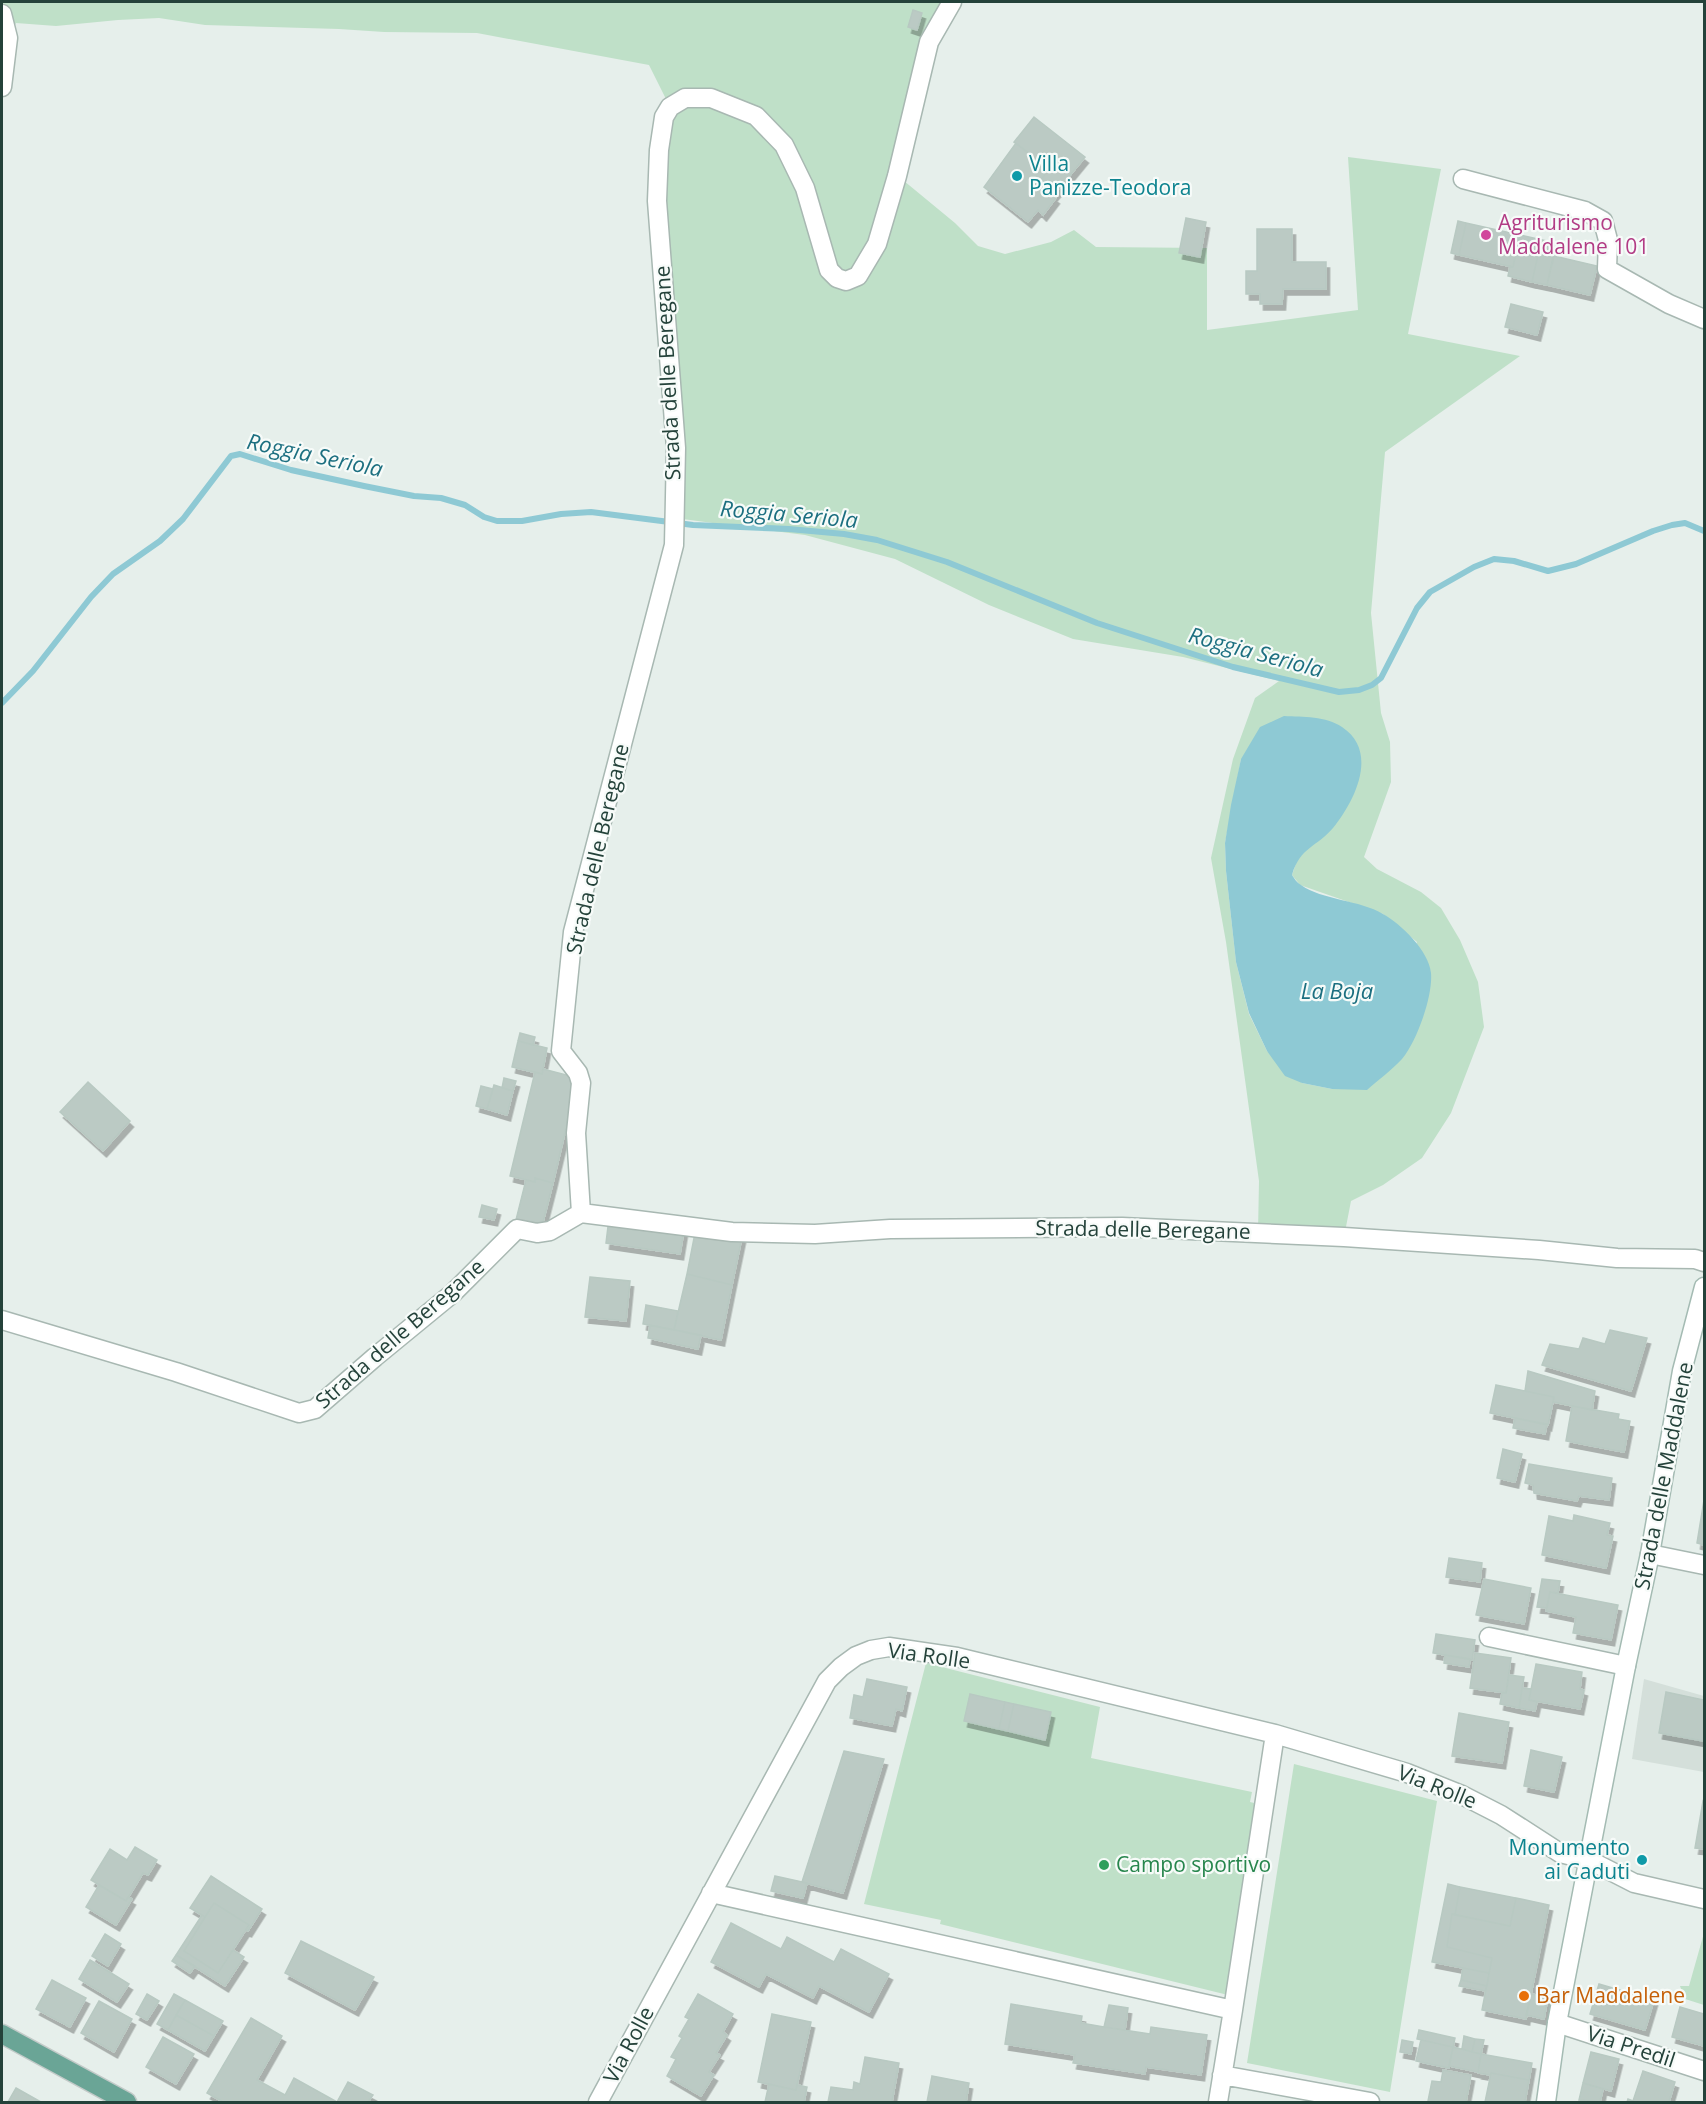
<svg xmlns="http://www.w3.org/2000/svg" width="1706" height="2104" font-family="'Open Sans',sans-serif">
  <defs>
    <filter id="shadow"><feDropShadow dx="3.5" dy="6" stdDeviation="0" flood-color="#0004"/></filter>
  </defs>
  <rect width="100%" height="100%" fill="#e6efeb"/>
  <path fill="#d4dfda" d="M1644,1679L1704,1696V1772L1632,1759Z"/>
  <path fill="#bfe0c8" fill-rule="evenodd" d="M2,2H952L929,42L898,176L955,223L978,246L1005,254L1051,242L1074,230L1096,247L1207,248V330L1358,310L1348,157L1441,169L1408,334L1520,356L1385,452L1371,613L1381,713L1390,742L1391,782L1364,857L1377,869L1421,892L1441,908L1460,940L1478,982L1484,1027L1451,1113L1422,1158L1383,1185L1351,1201L1344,1237L1258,1232L1259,1181L1226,942L1211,858L1233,759L1255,698L1279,681L1183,657L1073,639L989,605L895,559L805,535L675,518L657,201L670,107L649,65L477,33L384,32L339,29L205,25L159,18L118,20L56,26L16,23L8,38L2,87ZM1241,759L1308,848L1297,860L1292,875L1300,885L1383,914L1417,942L1367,1089H1332L1302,1083L1267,1051L1249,1014L1236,962L1226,871L1225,843Z
    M926,1663L1100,1707L1091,1758L1252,1792L1250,1802L1263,1805L1228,1995L940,1924L941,1920L864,1904Z
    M1294,1764L1437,1801L1390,2092L1247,2063Z
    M1704,1933V2005L1682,1998L1683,1994L1680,1986H1689Z"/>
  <path fill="#8ec9d4" d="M1284,716C1303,717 1326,716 1342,727C1380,752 1354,802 1333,828C1317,847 1300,847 1292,875C1294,878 1297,883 1301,885C1322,900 1360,900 1383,914C1401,924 1429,951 1431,973C1433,996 1417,1041 1402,1059C1392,1070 1378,1080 1367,1090L1332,1089L1302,1083L1285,1076L1267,1051L1249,1013L1236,962L1226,871L1225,843L1231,805L1241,759L1260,727Z"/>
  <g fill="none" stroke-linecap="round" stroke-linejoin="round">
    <path stroke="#8ec9d4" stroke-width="6" d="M2,703L33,671L91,597L113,574L160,541L183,519L231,456L240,454L291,470L364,486L414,496L441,498L465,505L484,517L497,521H522L561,514L591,512L693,525L789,529L844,534L877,540L947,562L1097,623L1233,667L1339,692L1359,690L1372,685L1381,678L1417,608L1430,592L1474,567L1494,559L1514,561L1548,571L1576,564L1653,531L1672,525L1685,523L1704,531"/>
  </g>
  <path fill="#bbcac4" stroke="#b8c9c2" stroke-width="1.5" filter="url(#shadow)" d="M913,10L922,13L917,30L908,27Z
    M1034,117L1085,157L1053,196L1038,184L1049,169L1014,142Z
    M1016,143L1049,169L1038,184L1056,198L1043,215L1038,210L1028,222L984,187Z
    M1186,218L1206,222L1200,257L1179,253Z
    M1458,221L1466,223L1459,255L1451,253Z
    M1466,223L1520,235L1513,267L1459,255Z
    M1257,229H1292V262H1326V289H1283L1282,304H1260V294H1246V271H1257Z
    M1520,235L1556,243L1547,285L1532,282L1539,250L1517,246Z
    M1517,246L1539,250L1532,282L1508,276L1510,266L1513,267Z
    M1554,256L1597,266L1590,295L1547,285Z
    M1511,304L1543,312L1537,335L1505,327Z
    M520,1033L535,1037L533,1045L518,1041Z
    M518,1041L547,1048L542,1074L512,1067Z
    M543,1069L578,1078L553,1183L535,1178V1182L510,1176L535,1072L542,1074Z
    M504,1078L516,1081L513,1091L502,1088Z
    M88,1082L130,1121L103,1151L60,1112Z
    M494,1085L513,1091L507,1115L487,1109Z
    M481,1086L493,1089L487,1109L476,1106Z
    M535,1178L553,1183L541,1230L515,1224L526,1180L535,1182Z
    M482,1205L497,1209L494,1220L479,1217Z
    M609,1218L684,1230L680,1254L606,1243Z
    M696,1228L742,1237L732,1285L687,1274Z
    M687,1274L732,1285L721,1340L674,1330Z
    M590,1277L630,1281L626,1321L585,1317Z
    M646,1305L678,1311L674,1330L643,1324Z
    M650,1325L701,1335L698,1349L648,1338Z
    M1610,1330L1647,1338L1631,1391L1542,1365L1550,1344L1579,1349L1583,1338L1605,1344Z
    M1528,1371L1595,1391L1592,1410L1553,1402L1554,1397L1525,1391Z
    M1496,1385L1554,1397L1548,1425L1490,1413Z
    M1572,1406L1619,1414L1618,1419L1630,1421L1624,1452L1566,1441Z
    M1515,1418L1547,1424L1545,1434L1513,1428Z
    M1503,1449L1522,1454L1515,1482L1497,1478Z
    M1529,1464L1612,1478L1609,1500L1579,1496L1577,1501L1534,1493L1533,1485L1525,1483Z
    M1704,1500V1545L1697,1543Z
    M1574,1515L1610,1523L1607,1535L1613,1536L1606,1568L1542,1555L1549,1516L1573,1521Z
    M1449,1558L1482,1563L1480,1582L1446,1577Z
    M1484,1579L1531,1588L1524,1624L1476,1615Z
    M1542,1579L1560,1581L1558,1593L1550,1592L1547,1608L1537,1607Z
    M1550,1592L1618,1605L1611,1640L1573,1633L1576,1617L1546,1611Z
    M1436,1634L1475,1640L1472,1660L1433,1653Z
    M1475,1653L1511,1658L1506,1693L1470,1688Z
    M1445,1655L1470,1659L1469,1667L1444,1663Z
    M1536,1664L1582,1672L1580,1689L1584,1690L1580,1709L1529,1700Z
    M1509,1675L1524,1677L1519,1708L1500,1704L1502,1693H1506Z
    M867,1679L907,1687L902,1711L896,1709L892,1726L850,1718L854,1695L863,1697Z
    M1522,1688L1531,1689L1529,1700L1537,1702L1535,1711L1519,1708Z
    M1666,1692L1704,1700V1741L1659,1733Z
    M970,1694L1005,1702L999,1729L964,1721Z
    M1005,1702L1014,1704L1008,1731L999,1729Z
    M1014,1704L1051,1712L1045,1740L1008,1731Z
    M1459,1713L1509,1722L1502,1763L1452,1756Z
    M1531,1750L1562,1757L1554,1792L1524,1786Z
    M844,1751L884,1759L843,1893L802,1882Z
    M1703,1801L1704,1802V1849L1695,1848Z
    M135,1847L157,1860L148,1875L143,1873L126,1901L91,1880L110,1849L127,1860Z
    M211,1876L262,1909L248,1931L246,1930L249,1925L214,1903L205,1917L190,1908Z
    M775,1876L807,1883L803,1898L771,1891Z
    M1448,1884L1460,1887L1455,1915L1452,1914L1447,1947L1492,1958L1489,1973L1432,1962Z
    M99,1885L126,1901L128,1897L132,1899L116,1925L86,1907Z
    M1460,1887L1516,1898L1510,1926L1455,1915Z
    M1516,1898L1549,1905L1526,2019L1482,2010L1492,1958L1447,1947L1452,1914L1510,1926Z
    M214,1903L249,1925L218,1973L184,1951Z
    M202,1915L205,1917L184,1951L218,1973L233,1950L244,1957L225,1986L176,1955Z
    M731,1923L781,1949L787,1937L834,1962L841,1949L889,1974L869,2012L819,1986L813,1998L766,1974L759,1987L711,1962Z
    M105,1934L121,1944L108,1966L92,1956Z
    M301,1941L374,1977L355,2010L285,1973Z
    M176,1955L195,1966L190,1973L172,1961Z
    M90,1960L129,1984L117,2002L79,1979Z
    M1463,1968L1489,1973L1487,1986L1461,1980Z
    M52,1980L86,1998L70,2027L36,2009Z
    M1461,1980L1487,1986L1485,1991L1459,1986Z
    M1599,1984L1654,2000L1645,2030L1590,2014Z
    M147,1994L159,2001L147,2020L136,2014Z
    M174,1994L185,2000L168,2030L157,2024Z
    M698,1994L733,2014L723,2032L727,2035L716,2053L720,2055L709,2072L714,2075L701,2096L667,2076L676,2059L671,2057L682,2038L679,2036L689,2019L685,2017Z
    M1531,1994L1548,1997L1544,2019L1526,2015Z
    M185,2000L223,2021L214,2036L176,2015Z
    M99,2001L132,2019L114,2052L81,2033Z
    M1011,2004L1082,2016L1081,2023L1104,2027L1150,2034L1151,2027L1207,2035L1201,2075L1146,2067L1145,2074L1073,2063L1075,2055L1005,2044Z
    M1109,2005L1128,2008L1125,2030L1104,2027Z
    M1680,2007L1704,2014V2046L1672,2037Z
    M772,2014L811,2022L796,2090L758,2082Z
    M176,2015L214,2036L205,2051L168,2030Z
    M251,2018L282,2036L257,2080L285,2095L294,2078L337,2102L348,2082L373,2095L368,2102H223L207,2093Z
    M1419,2030L1455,2038L1453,2047L1417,2039Z
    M1464,2036L1475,2039L1472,2052L1462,2049Z
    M163,2037L194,2054L176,2084L146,2067Z
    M1475,2039L1484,2040L1481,2054L1472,2052Z
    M1402,2040L1413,2042L1411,2054L1400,2052Z
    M1421,2040L1453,2047L1449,2068L1416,2061Z
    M1453,2047L1481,2054L1478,2072L1449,2066Z
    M1591,2052L1619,2059L1611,2091L1583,2083Z
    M1481,2054L1532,2063L1529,2080L1491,2073L1490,2075L1478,2073Z
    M865,2057L899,2063L892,2102H828L831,2087L853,2090L854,2082L860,2084Z
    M1443,2070L1471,2075L1466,2102L1428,2101L1432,2081L1441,2082Z
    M1643,2071L1675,2082L1669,2102H1627L1628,2099L1633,2101Z
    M1491,2073L1529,2080L1525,2102H1485Z
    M932,2076L969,2083L966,2102H927Z
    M1583,2083L1603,2089L1600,2102L1579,2100Z
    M769,2084L796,2090L797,2085L807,2087L804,2102H765Z
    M16,2088L41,2102H8Z"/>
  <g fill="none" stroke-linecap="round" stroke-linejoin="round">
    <g stroke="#a8b8b2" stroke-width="21">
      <path id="street" d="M2,14L8,38L2,87
        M1463,179L1585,211L1603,221L1608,240L1607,269L1669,304L1704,319
        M581,1213L576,1133L581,1083L578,1073L561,1051L573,932L674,545L676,448L657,201L659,150L664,117L670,107L685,98H711L756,116L784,145L805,188L829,270L837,278L846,281L858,276L877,244L897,176L929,42L952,2
        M2,1320L176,1372L299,1413L315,1409L375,1357L453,1293L517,1229L537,1233L550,1231L581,1213L732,1232L815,1234L890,1229L1122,1227L1344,1237L1539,1250L1617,1258L1695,1259L1704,1262
        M1650,1554L1704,1565
        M1489,1637L1626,1666
        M711,1893L1233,2010L1275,1734
        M1557,2023L1704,2071
        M1222,2075L1370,2102
        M598,2102L827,1681L841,1667L856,1656L871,1650L889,1647L957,1657L1275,1734L1407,1773L1462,1795L1501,1815L1560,1853L1589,1860L1634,1883L1704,1899
        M1218,2102L1233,2010"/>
    </g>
    <g stroke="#a4bbb3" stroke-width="21">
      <path id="secondary" d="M1546,2102L1557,2023L1626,1666L1650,1554L1682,1371L1704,1287"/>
    </g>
    <g stroke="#c2cac8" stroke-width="21">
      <path id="primary" d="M2,2034L127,2102"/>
    </g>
    <use href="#street" stroke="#fff" stroke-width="18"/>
    <use href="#secondary" stroke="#fff" stroke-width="18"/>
    <use href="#primary" stroke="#6aa596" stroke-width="18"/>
  </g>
  <g fill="#0f9aa8" stroke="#f7fbf9" stroke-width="2">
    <circle cx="1017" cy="176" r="6"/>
    <circle cx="1642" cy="1860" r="6"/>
  </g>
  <circle fill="#d1479c" stroke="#f7fbf9" stroke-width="2" cx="1486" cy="235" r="6"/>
  <circle fill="#2e9e5b" stroke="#f7fbf9" stroke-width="2" cx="1104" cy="1865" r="6"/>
  <circle fill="#e8710a" stroke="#f7fbf9" stroke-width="2" cx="1524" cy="1996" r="6"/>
  <g text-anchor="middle" stroke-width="4.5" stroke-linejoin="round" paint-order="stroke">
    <g font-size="21" fill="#0d838f" stroke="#f7fbf9" text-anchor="start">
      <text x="1029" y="171">Villa<tspan x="1029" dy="24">Panizze-Teodora</tspan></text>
      <text x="1630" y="1855" text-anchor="end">Monumento<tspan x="1630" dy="24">ai Caduti</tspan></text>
    </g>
    <g font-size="21" fill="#b23c85" stroke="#f7fbf9" text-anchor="start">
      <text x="1498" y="230">Agriturismo<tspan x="1498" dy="24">Maddalene 101</tspan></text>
    </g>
    <g font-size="21" fill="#24423a" stroke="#f7fbf9">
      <text transform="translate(668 373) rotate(-93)" y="7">Strada delle Beregane</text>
      <text transform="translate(598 849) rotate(-77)" y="7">Strada delle Beregane</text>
      <text transform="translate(1143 1230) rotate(1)" y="7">Strada delle Beregane</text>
      <text transform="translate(400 1334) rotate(-41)" y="7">Strada delle Beregane</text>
      <text transform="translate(1664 1476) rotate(-79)" y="7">Strada delle Maddalene</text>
      <text transform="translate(929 1656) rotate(8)" y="7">Via Rolle</text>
      <text transform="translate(1437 1787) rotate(22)" y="7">Via Rolle</text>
      <text transform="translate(629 2045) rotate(-62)" y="7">Via Rolle</text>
      <text transform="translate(1631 2047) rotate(18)" y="7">Via Predil</text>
    </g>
    <g font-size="21" fill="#27864d" stroke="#f7fbf9" text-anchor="start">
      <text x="1116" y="1872">Campo sportivo</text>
    </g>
    <g font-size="21" fill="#c56008" stroke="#f7fbf9" text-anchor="start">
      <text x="1536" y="2003">Bar Maddalene</text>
    </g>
    <g font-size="22" font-style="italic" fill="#1c6f80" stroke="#f7fbf9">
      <text transform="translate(315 455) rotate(12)" y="8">Roggia Seriola</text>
      <text transform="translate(789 514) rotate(5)" y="8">Roggia Seriola</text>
      <text transform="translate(1256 652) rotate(15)" y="8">Roggia Seriola</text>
      <text x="1337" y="999">La Boja</text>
    </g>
  </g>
  <rect width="1706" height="2104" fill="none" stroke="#24423a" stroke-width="6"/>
</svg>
